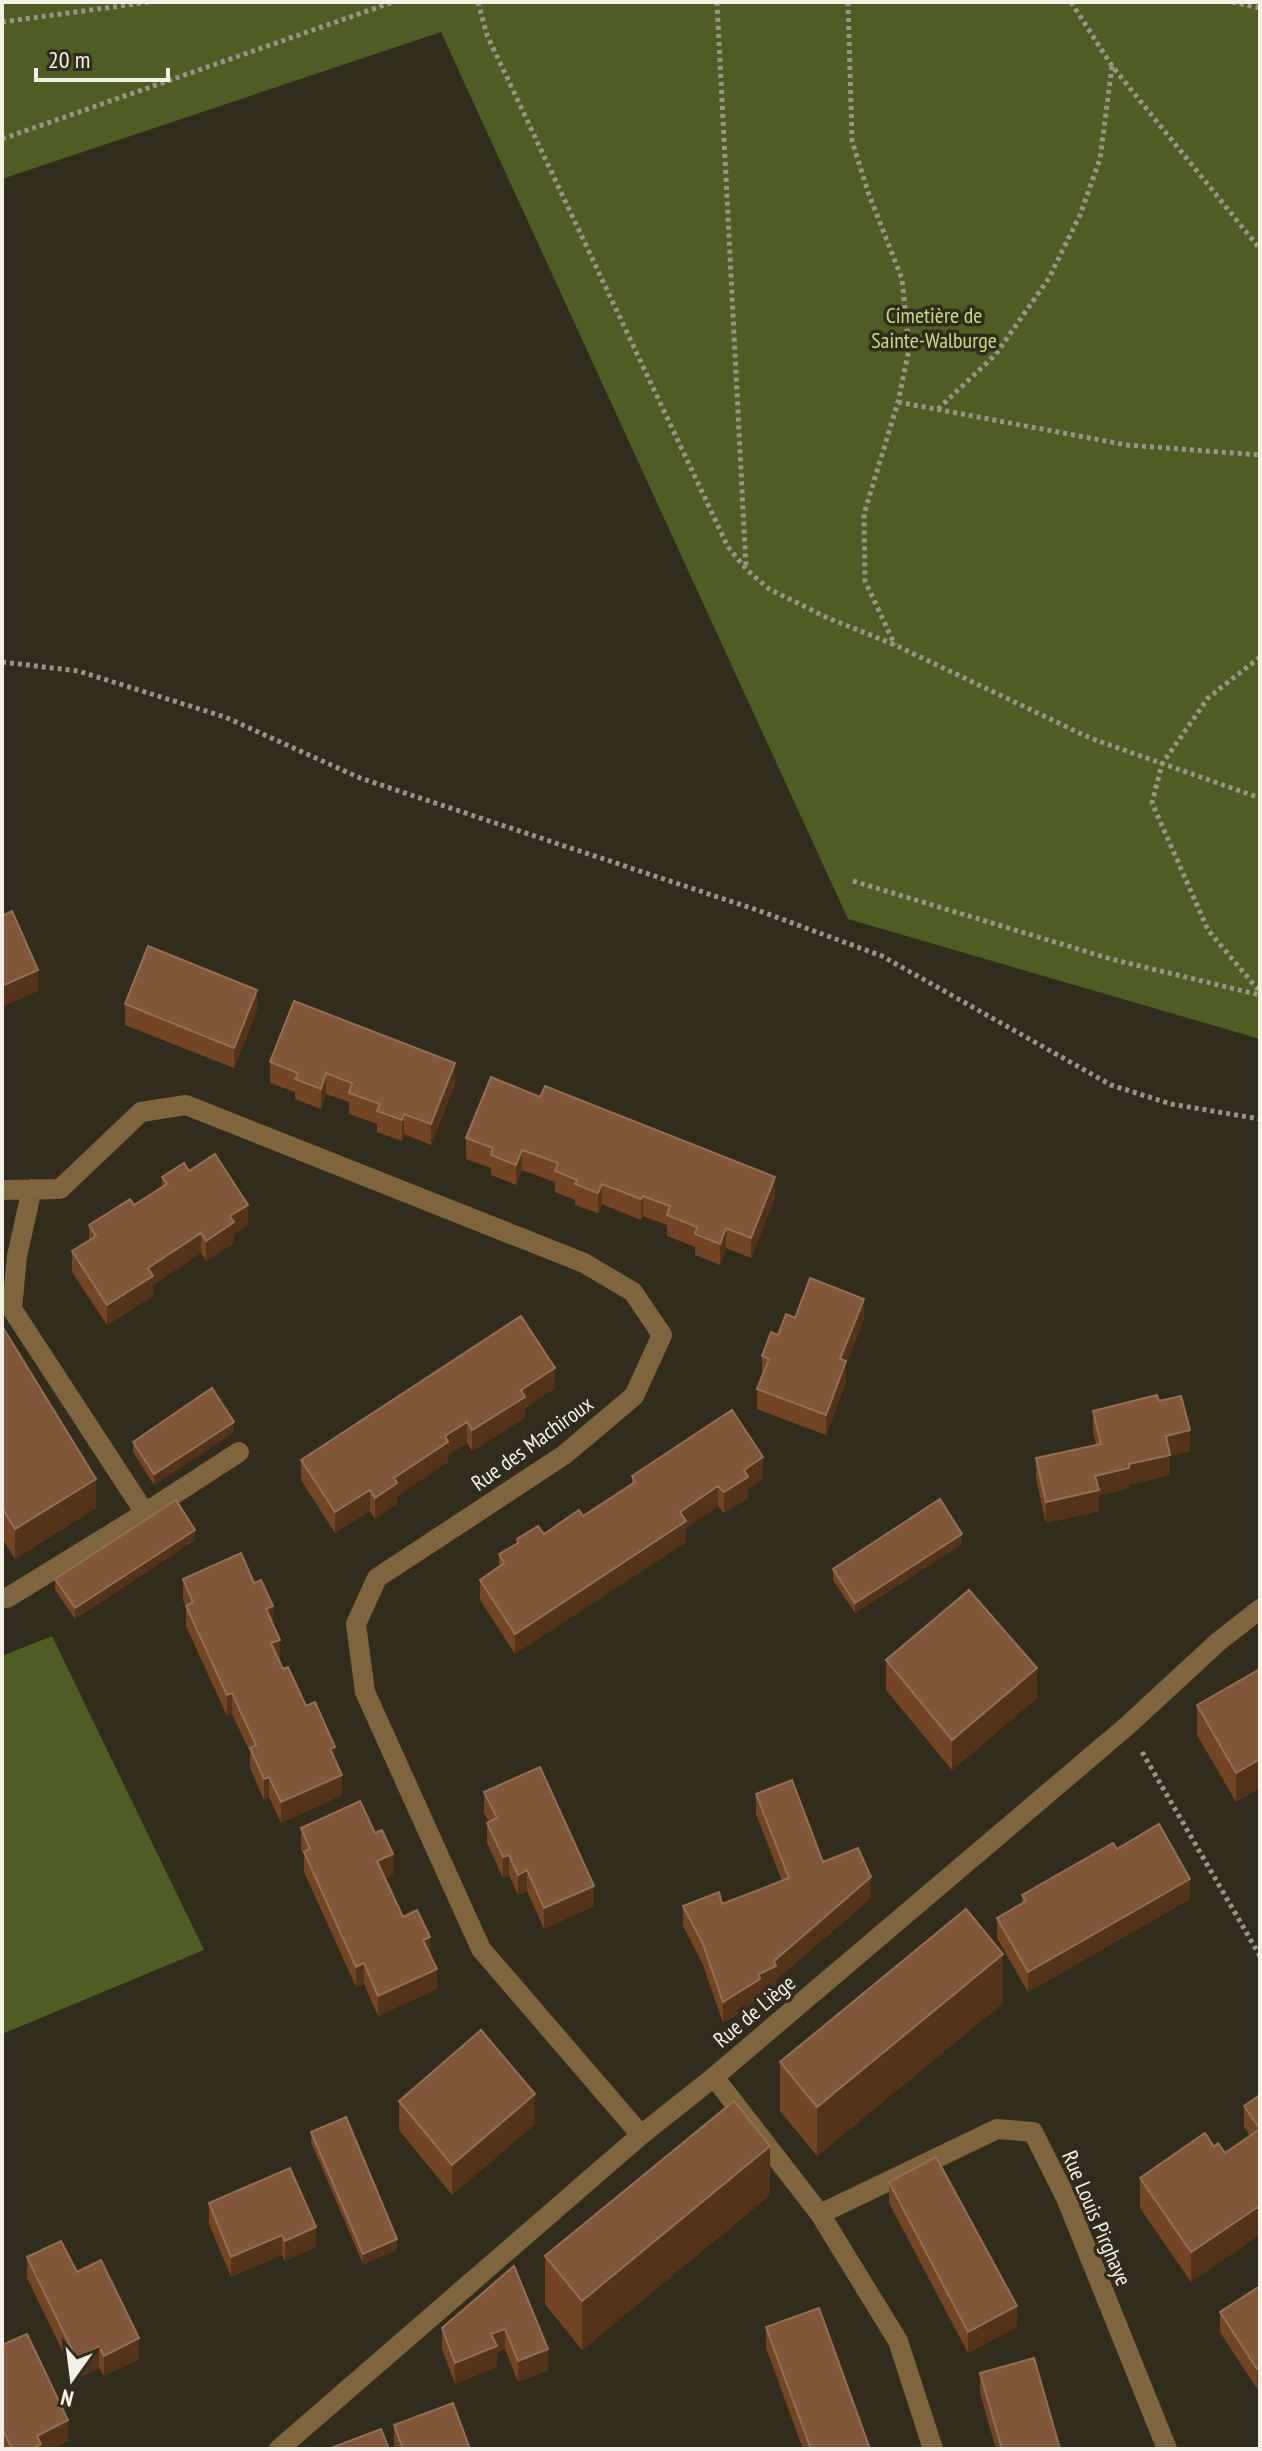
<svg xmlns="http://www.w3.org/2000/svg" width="1262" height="2451" font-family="'PT Sans Narrow',sans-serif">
  <rect width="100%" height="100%" fill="#312c1c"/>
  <path fill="#4f5c23" d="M2,2H1260V1039L848,919L441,32L2,179Z
    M52,1636L204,1950L2,2034V1656Z"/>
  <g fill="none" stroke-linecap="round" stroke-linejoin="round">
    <path stroke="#999487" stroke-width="5" stroke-dasharray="4 4" stroke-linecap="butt" d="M478,2L487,35L728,547L747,570L769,589L828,618L895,645L1090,738L1260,798
      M717,2L746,568
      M848,2L852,141L868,192L902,279L909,349L898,402L864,514L865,581L895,645
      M1071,2L1112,66L1260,249
      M1232,2L1260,8
      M2,22L149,2
      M2,139L393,2
      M898,402L1127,445L1260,455
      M938,409L996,354L1049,278L1080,215L1100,159L1112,66
      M1260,657L1208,698L1162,764L1152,803L1208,930L1260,992
      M2,662L78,671L225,717L360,778L757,910L882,956L1111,1085L1171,1104L1260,1119
      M853,881L1111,959L1260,995
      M1142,1752L1260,1956"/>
    <path stroke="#7e653e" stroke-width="20" d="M32,1189L17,1256L12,1309L145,1513
      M2,1190L60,1189L141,1112L186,1105L584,1263L633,1292L662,1335L634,1396L564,1455L377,1578L356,1624L365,1692L481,1949L641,2135
      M7,1598L145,1513L239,1452
      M714,2077L820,2214L898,2341L933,2449
      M820,2214L997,2129L1033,2132L1066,2198L1167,2449
      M279,2449L641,2135L714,2077L1127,1726L1218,1642L1260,1609"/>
  </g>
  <path fill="#734525" d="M125,1004L257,1010L234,1068L125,1025Z
    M270,1062L455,1084L431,1145L404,1134L402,1141L377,1132V1124L349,1114V1102L326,1094L321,1109L295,1099V1092L270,1083Z
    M466,1138L775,1197L751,1258L726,1248L720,1265L695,1255V1247L667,1236V1225L643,1216L641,1220L602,1204L598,1213L575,1205V1200L555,1192V1182L522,1170L516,1185L491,1175V1168L466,1159Z
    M189,1171L248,1225L234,1234V1243L206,1261L201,1253L153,1285V1296L107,1325L72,1272V1251L89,1240V1225L134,1205L162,1187V1177Z
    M795,1318L864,1319L846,1364V1382L826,1435L757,1409V1389L762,1376V1356L778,1335Z
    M2,1326L96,1508L15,1559L2,1538Z
    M555,1388L525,1408V1418L472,1451L467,1443L448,1455V1462L397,1496V1504L375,1519L370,1511L335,1533L301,1480V1460Z
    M1159,1401L1190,1451L1170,1456V1475L1129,1485V1488L1099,1496V1511L1046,1523L1036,1479V1458L1096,1445L1093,1431V1411Z
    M234,1432L154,1485L133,1452V1442Z
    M632,1476L763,1478L748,1489V1498L724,1513L718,1506L686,1528V1542L515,1654L480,1600V1580L499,1566V1554L517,1544V1539L544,1534L583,1516L632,1484Z
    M195,1540L75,1619L55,1590V1579Z
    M962,1544L855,1613L833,1580V1569Z
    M183,1579L273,1623L280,1660L279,1661L335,1761L342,1795L281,1823L269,1797L264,1800L250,1768V1752L232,1714L227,1716L186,1626V1606L183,1600Z
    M886,1660L1037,1698L952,1770L886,1690Z
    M1260,1669V1788L1236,1802L1197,1735V1705Z
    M484,1792L594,1906L544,1929L527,1891L518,1895L509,1875L503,1878L487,1843V1823L489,1822L484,1813Z
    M756,1794L823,1862L871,1898L776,1980V1987L760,1994V2000L723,2023L703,1965L683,1926V1906L722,1904L782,1881L756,1814Z
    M301,1828L393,1875L385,1878L403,1917L430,1954L437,1989L378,2016L364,1984L356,1987L304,1872V1855L301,1849Z
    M1117,1849L1190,1899L1028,1992L997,1938V1918L1022,1903V1895Z
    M1003,2003L817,2156L780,2111V2062Z
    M1260,2095V2239L1258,2236L1191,2282L1140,2208V2178L1225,2153L1250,2136L1244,2127V2106Z
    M399,2101L535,2124L452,2195L399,2130Z
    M311,2132L397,2250L363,2264L311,2142Z
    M889,2182L1017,2327L968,2353L889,2203Z
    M770,2195L582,2350L545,2304V2256Z
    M209,2203L316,2247L285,2261L282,2255L231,2277L209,2224Z
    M27,2257L77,2272L139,2359L104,2376L99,2368L76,2379L27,2278Z
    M514,2266L548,2370L518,2382L505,2349L497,2352V2367L455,2384L442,2349V2328Z
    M1260,2286V2388L1257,2389L1220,2332V2312Z
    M766,2327L870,2449H803L766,2348Z
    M2,2345L68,2441L52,2449H2Z
    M980,2373L1060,2449H996L980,2393Z
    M394,2425L470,2449H395L394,2446Z"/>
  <path fill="#533319" d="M38,970V991L2,1007V986Z
    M257,990V1010L234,1068V1048Z
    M455,1063V1084L431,1145V1124Z
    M326,1073V1094L321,1109V1089Z
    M404,1114V1134L402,1141V1120Z
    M522,1150V1170L516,1185V1165Z
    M775,1177V1197L751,1258V1238Z
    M602,1184V1204L598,1213V1193Z
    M643,1196V1216L641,1220V1199Z
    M248,1205V1225L234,1234V1243L206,1261V1241L230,1216Z
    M726,1228V1248L720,1265V1244Z
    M201,1233V1253L153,1285V1296L107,1325V1305L148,1268Z
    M864,1299V1319L846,1364V1382L826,1435V1415L840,1359Z
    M555,1368V1388L525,1408V1418L472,1451V1430L521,1390Z
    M234,1422V1432L154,1485V1474Z
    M467,1422V1443L448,1455V1462L397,1496V1504L375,1519V1498L394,1478L445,1436Z
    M1190,1430V1451L1170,1456V1475L1129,1485V1488L1099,1496V1511L1046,1523V1502L1095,1476L1129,1464L1166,1436Z
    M763,1457V1478L748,1489V1498L724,1513V1492L744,1470Z
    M96,1479V1508L15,1559V1529Z
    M718,1486V1506L686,1528V1542L515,1654V1634L680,1512Z
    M370,1490V1511L335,1533V1512Z
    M195,1530V1540L75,1619V1608Z
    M962,1534V1544L855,1613V1603Z
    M273,1606V1627L266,1609Z
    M280,1640V1660L271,1664V1643Z
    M1037,1668V1698L952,1770V1740Z
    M232,1693V1714L227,1716V1695Z
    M335,1747V1767L330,1749Z
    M1260,1759V1788L1236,1802V1773Z
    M342,1775V1795L281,1823V1802Z
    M269,1777V1797L264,1800V1779Z
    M393,1854V1875L377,1881V1861Z
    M509,1855V1875L503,1878V1857Z
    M527,1870V1891L518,1895V1875Z
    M871,1877V1898L776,1980V1987L760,1994V2000L723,2023V2002L759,1974Z
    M1190,1879V1899L1028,1992V1972Z
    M594,1886V1906L544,1929V1908Z
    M430,1937V1958L423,1940Z
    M1003,1954V2003L817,2156V2107Z
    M364,1963V1984L356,1987V1967Z
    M437,1969V1989L378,2016V1996Z
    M535,2094V2124L452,2195V2165Z
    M770,2146V2195L582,2350V2301Z
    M1258,2207V2236L1191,2282V2252Z
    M316,2227V2247L285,2261V2241Z
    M282,2235V2255L231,2277V2257Z
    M397,2239V2250L363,2264V2254Z
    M1017,2306V2327L968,2353V2332Z
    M505,2329V2349L497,2352V2367L455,2384V2363L491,2334Z
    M139,2338V2359L104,2376V2356Z
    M99,2347V2368L76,2379V2358Z
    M548,2349V2370L518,2382V2361Z
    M1260,2367V2388L1257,2389V2369Z
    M68,2420V2441L52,2449H32L37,2436Z"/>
  <path fill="#81573a" stroke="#936f55" stroke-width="2" d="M12,911L38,970L2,986V916Z
    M148,946L257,990L234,1048L125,1004Z
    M294,1001L455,1063L431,1124L404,1114L402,1120L377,1111L380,1104L349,1093L352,1083L326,1073L321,1089L295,1079L298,1073L270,1062Z
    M491,1077L540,1097L545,1086L775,1177L751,1238L726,1228L720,1244L695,1234L697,1227L667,1215L670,1206L643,1196L641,1199L602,1184L598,1193L575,1184L577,1180L555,1171L558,1163L522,1150L516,1165L491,1155L493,1148L466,1138Z
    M215,1154L248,1205L230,1216L234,1222L206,1241L201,1233L148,1268L153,1276L107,1305L72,1251L96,1236L89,1225L130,1199L134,1205L167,1184L162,1177L184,1163L189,1171Z
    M810,1278L864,1299L840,1359L846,1361L826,1415L757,1389L769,1359L762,1356L771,1332L778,1335L786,1314L795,1318Z
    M521,1316L555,1368L521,1390L525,1397L472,1430L467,1422L445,1436L448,1442L394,1478L397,1483L375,1498L370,1490L335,1512L301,1460Z
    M2,1326L96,1479L15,1529L2,1508Z
    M212,1388L234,1422L154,1474L133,1442Z
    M1157,1395L1159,1401L1181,1396L1190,1430L1166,1436L1170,1455L1129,1464V1468L1095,1476L1099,1490L1046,1502L1036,1458L1101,1444L1093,1411Z
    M732,1410L763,1457L744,1470L748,1477L724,1492L718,1486L680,1512L686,1521L515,1634L480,1580L504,1563L499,1554L518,1543L517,1539L538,1526L544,1534L579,1510L583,1516L635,1482L632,1476Z
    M940,1499L962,1534L855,1603L833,1569Z
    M176,1500L195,1530L75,1608L55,1579Z
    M241,1553L254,1583L261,1580L273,1606L266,1609L280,1640L271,1643L283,1669L288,1667L306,1706L315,1702L335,1747L330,1749L342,1775L281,1802L269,1777L264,1779L250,1748L256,1745L232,1693L227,1695L186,1606L193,1602L183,1579Z
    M969,1590L1037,1668L952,1740L886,1660Z
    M1260,1669V1759L1236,1773L1197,1705Z
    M540,1767L594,1886L544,1908L527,1870L518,1875L509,1855L503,1857L487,1823L497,1818L484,1792Z
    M792,1780L823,1862L858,1848L871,1877L774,1961L776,1966L759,1974L760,1979L723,2002L703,1944L683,1906L719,1892L722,1904L789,1878L756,1794Z
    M360,1801L375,1833L382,1830L393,1854L377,1861L403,1917L417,1910L430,1937L423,1940L437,1969L378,1996L364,1963L356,1967L304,1852L310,1849L301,1828Z
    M1159,1824L1190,1879L1028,1972L997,1918L1026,1901L1022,1895L1113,1843L1117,1849Z
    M966,1909L1003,1954L817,2107L780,2062Z
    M481,2030L535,2094L452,2165L399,2101Z
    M1260,2095V2129L1244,2106Z
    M734,2101L770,2146L582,2301L545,2256Z
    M346,2117L397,2239L363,2254L311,2132Z
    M1260,2129V2209L1258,2207L1191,2252L1140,2178L1205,2133L1214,2147L1218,2143L1225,2153Z
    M936,2157L1017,2306L968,2332L889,2182Z
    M290,2168L316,2227L285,2241L282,2235L231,2257L209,2203Z
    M61,2241L77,2272L101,2260L139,2338L104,2356L99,2347L76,2358L27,2257Z
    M514,2266L548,2349L518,2361L505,2329L491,2334L497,2346L455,2363L442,2328Z
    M1260,2286V2367L1257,2369L1220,2312Z
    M819,2308L870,2449H811L766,2327Z
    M27,2334L68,2420L37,2436L41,2444L32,2449H12L2,2428V2345Z
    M1034,2358L1060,2449H1002L980,2373Z
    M453,2403L470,2449H403L394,2425Z
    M381,2429L389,2449H331V2448Z"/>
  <g text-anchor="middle" stroke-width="7" stroke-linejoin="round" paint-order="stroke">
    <g font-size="22" fill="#c4da84" stroke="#312c1c">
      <text x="934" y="323">Cimetière de<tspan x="934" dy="25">Sainte-Walburge</tspan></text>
    </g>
    <g font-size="22" fill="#f4f0e6" stroke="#312c1c">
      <text transform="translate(532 1443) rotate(-36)" y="8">Rue des Machiroux</text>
      <text transform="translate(754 2011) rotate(-40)" y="8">Rue de Liège</text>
      <text transform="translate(1097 2218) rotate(67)" y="8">Rue Louis Pirghaye</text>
    </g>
  </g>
  <rect width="1262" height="2451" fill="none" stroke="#f4f0e6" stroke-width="8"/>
  <g transform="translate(72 2379) rotate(194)" stroke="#312c1c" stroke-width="6" paint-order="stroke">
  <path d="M0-6L14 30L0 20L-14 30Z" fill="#f4f0e6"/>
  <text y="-12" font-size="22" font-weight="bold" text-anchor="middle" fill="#f4f0e6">N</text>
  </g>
  <path d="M36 68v12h132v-12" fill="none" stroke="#f4f0e6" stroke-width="4"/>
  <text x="48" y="68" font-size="24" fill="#f4f0e6" stroke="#312c1c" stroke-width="6" paint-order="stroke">20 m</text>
</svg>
